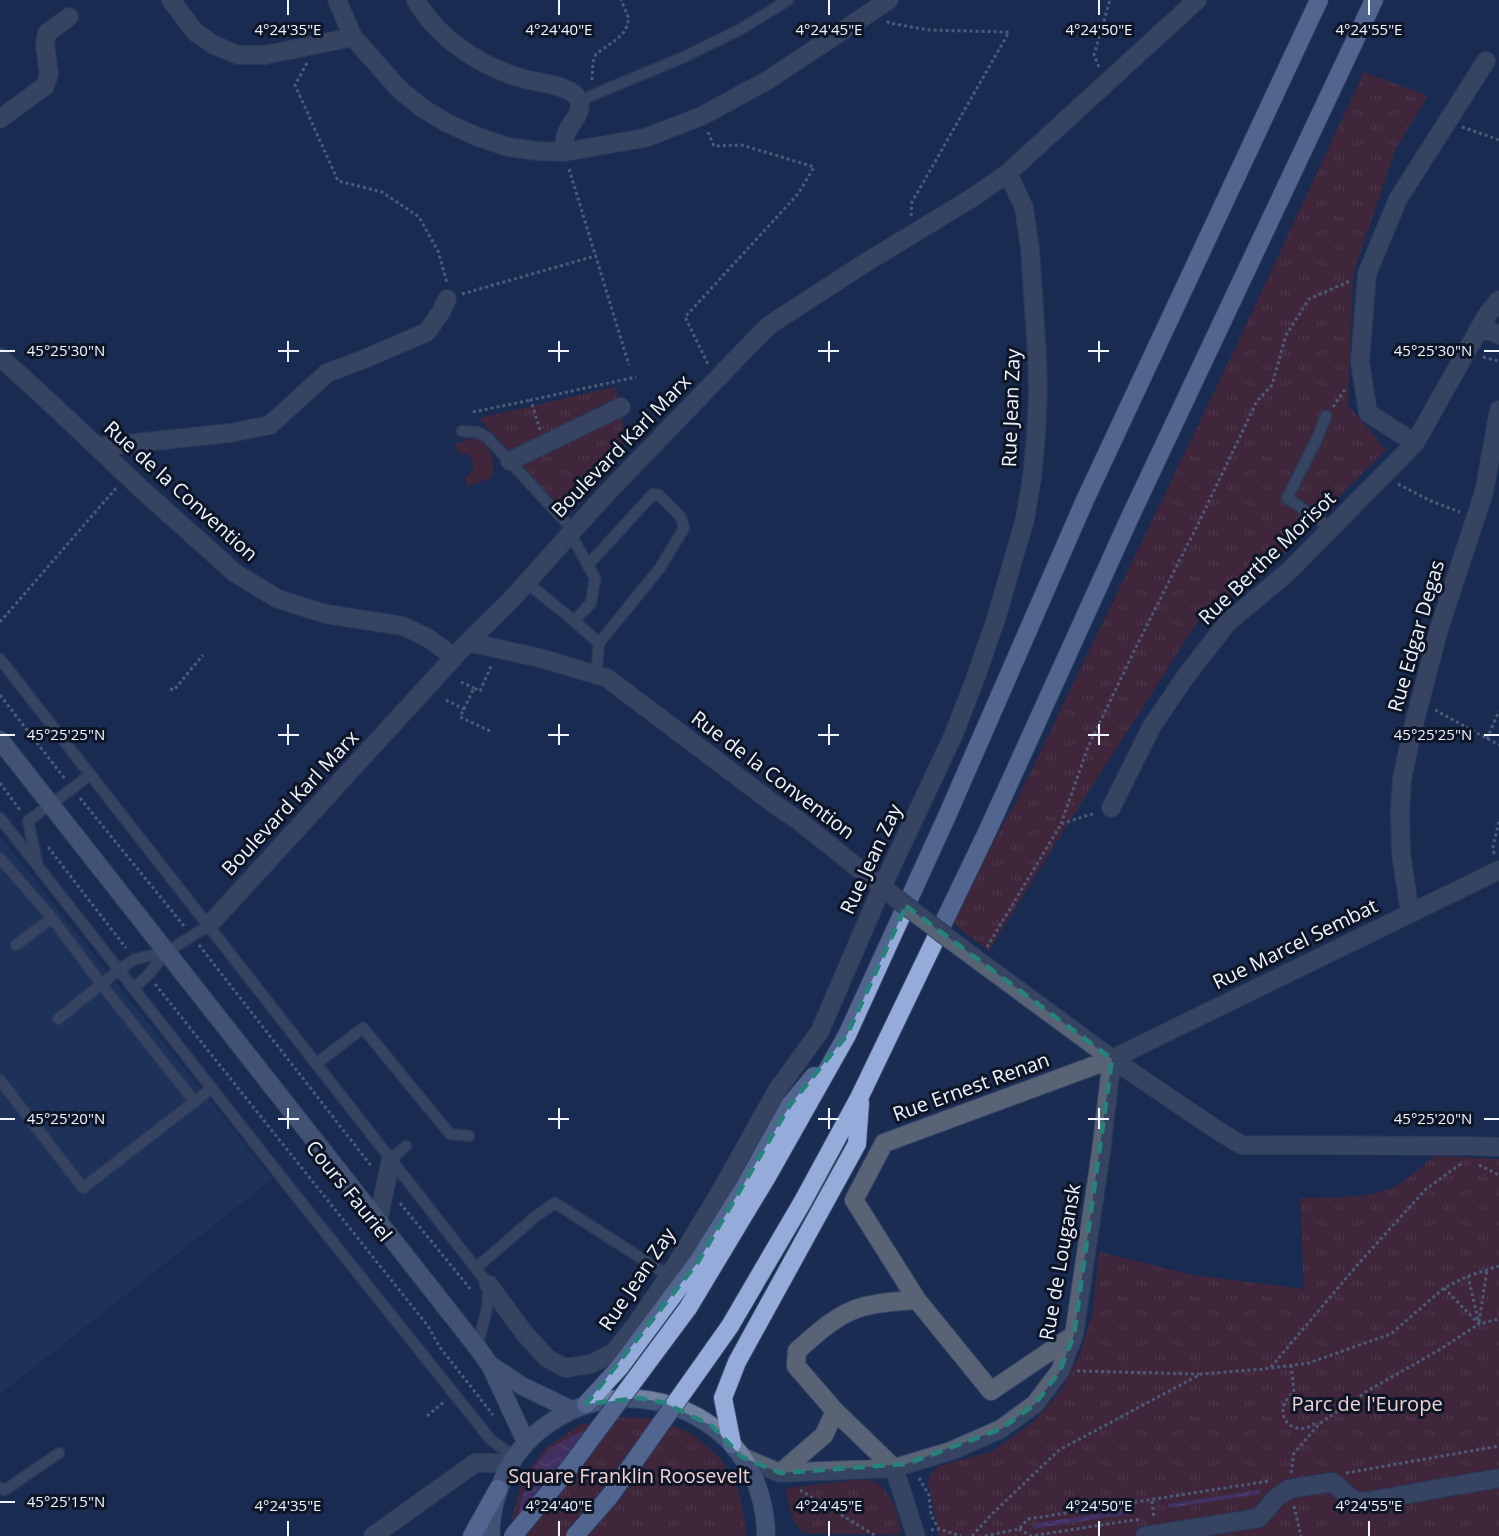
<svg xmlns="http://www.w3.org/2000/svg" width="1499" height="1536" font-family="'Open Sans',sans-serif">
  <defs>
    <pattern id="park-tufts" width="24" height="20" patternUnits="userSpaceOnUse" patternTransform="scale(1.5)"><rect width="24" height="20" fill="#6f1f21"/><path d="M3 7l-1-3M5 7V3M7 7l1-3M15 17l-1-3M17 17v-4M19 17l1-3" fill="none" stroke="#844042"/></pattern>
    <pattern id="water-waves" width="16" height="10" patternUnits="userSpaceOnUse" patternTransform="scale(1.5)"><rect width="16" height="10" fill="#74377b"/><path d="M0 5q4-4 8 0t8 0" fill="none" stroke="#88558f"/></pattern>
  </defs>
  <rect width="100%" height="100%" fill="#1a2c51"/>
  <path fill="#243963" d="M0,836L272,1179L0,1394Z"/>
  <path fill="#6f1f21" d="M477,437C491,447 497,461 491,478L468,486L465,477C475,471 476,462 468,454L458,453L455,444Z"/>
  <path fill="url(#park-tufts)" d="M1364,72L1428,96L1396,148L1353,274L1348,405L1386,450L1310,525L1268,570L1202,615L1062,833L989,951L950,921L1019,796L1231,357Z
    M615,387L621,407L624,441L562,509L479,418Z
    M1435,1156L1499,1159V1536H939L931,1494L928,1484L930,1475L939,1466L991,1452L1034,1421L1062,1389L1081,1351L1093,1311L1099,1252L1192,1275L1304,1289L1300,1198C1326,1197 1366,1199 1389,1189C1403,1184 1423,1165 1435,1156Z
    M619,1417L657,1419L692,1434L720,1458L739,1491L746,1528L745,1536H514L512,1518L523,1479L546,1448L580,1425Z
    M856,1480C862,1480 868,1479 875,1482C891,1490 899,1515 901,1532L899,1535L804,1533C792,1526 789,1504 786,1491L787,1488Z"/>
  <path fill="url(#water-waves)" d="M590,1429L568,1457L553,1473L547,1482L537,1507L533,1527L517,1521C527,1471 539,1446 590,1429Z
    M1259,1490L1260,1494L1169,1508L1168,1504Z
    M1134,1508L1135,1513L1033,1529L1032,1524Z"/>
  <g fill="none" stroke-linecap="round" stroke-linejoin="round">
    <g stroke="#384869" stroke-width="13">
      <path id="lane" d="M579,101L686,56L741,29L788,0
        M1326,416L1317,439L1287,498L1331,528
        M462,431L477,432L487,437L573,530
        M570,533L595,578L591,603L574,621
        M588,565L653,494L659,495L681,517L684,528L660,568L599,643
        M526,582L574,621L599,643L596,675
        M0,659L489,1285L487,1309L477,1347
        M0,818L293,1192L491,1440L515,1457
        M0,858L52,918
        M37,862L28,821C49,805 71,791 90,774
        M16,945L52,918L102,985L195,1102
        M134,988L148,975L167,952L209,925
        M58,1019L120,969L135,959L167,952
        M317,1063L363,1028L450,1134L469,1136
        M0,1080L83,1188L212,1088
        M391,1159L406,1146
        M476,1268L536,1216L555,1203L669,1276
        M0,1488L5,1490L59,1453"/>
    </g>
    <g stroke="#384869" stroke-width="20">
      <path id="street" d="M171,0L195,32L214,45L238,55H265L353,37
        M337,0L353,37L399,89L422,108L447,123L478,137L508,147L537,151L564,152L645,138L702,116L768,80L889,0
        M416,0C437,38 480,66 521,78C536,83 573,84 579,101C583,114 569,124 566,134C564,140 564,147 564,152
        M0,119L45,86L49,74L45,45L47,33L69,17
        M1477,331H1491L1499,335
        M0,357L56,408L137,485L235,573L278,599L326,614L403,626L428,638L454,657
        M1415,443L1368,413L1360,362L1367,274L1398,199L1486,61
        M97,447L230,433L270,425L327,373L364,359L427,332L441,312L447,299
        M510,461L621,407
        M468,642L544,659L607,678L774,804L799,821L888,892
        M1111,808L1152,726L1186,676L1228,622L1287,573L1415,443L1487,315L1499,300
        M1410,913L1401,853L1400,811L1402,779L1411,736L1438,632L1484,492L1499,410
        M209,925L468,642L509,602L606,494L768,326L865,263L972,198L1008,173L1197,0
        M952,941L1112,1059L1220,1132L1242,1145L1468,1146L1499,1147
        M378,1222L391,1159
        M489,1285L525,1334L547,1358L565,1368L591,1364L614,1352L635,1326L669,1276L718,1196L778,1089L820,1031L882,887L953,736L974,682L996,619L1025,519L1032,477L1036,434L1038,393L1037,354L1030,249L1024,208L1008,173
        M1074,1335L991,1391L917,1300L854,1200L884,1143L1112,1059L1499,870
        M742,1457L780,1473L894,1468L951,1451L1001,1429L1035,1404L1060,1371L1074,1335L1101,1152L1112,1059
        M780,1473L824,1435L835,1411
        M373,1536L475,1463H511
        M916,1536L894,1468L835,1411L796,1366L797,1351C816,1334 837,1314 862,1307C880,1302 899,1301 917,1300
        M1145,1536L1259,1518L1276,1498L1289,1489L1332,1482L1357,1503L1499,1478"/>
    </g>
    <g stroke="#384869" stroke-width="20">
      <path id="secondary" d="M0,740L477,1347L490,1365L526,1442
        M490,1365L522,1386L572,1410
        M491,1536C490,1515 496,1494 505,1474C517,1449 536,1430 561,1416C628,1377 722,1406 754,1478C762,1497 766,1516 766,1536"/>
    </g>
    <g stroke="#384869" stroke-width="20">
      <path id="highway" d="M688,1308L768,1175L847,1035L947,816L1085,500L1319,0
        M730,1326L803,1201L860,1096L988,830L1130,517L1374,0
        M586,1404L619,1368L698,1262L744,1188L790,1105L814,1076
        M732,1444L723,1398L737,1362L857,1144L860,1103
        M472,1536L498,1489"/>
    </g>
    <path stroke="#8793aa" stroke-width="3" stroke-dasharray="3 3" stroke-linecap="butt" d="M887,21L889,23L929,30L1009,32L912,202L911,216
      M307,63L295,85L338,181L382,192L419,217L438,251L447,283
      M1099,67L1094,55L1110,0
      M592,80L593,62L596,54L617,39L625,31L629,19L621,0
      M1462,127L1499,140
      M708,132L714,146L742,145L814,167L798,194L685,317L708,364
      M569,169L629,365
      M462,294L595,256
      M1483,357L1499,361
      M1333,407L1346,388
      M473,412L531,400
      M540,430L531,400L636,377
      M1398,484L1431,501L1460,512
      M0,622L117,487
      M461,682L474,688
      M170,689L174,690L203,655
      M0,695L65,779
      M446,700L464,709
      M1435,710L1499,745
      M490,731L460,717L474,688L480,691L492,664
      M1487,739L1499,711
      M0,783L20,810
      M80,798L184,926
      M1061,824L1088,747L1138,643L1199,522L1257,401L1272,385L1286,335L1309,299L1350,281
      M48,847L126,948
      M1494,854L1493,846L1499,821
      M199,945L372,1167
      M987,947L1061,824L1095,813
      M155,984L428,1326L439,1346L493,1415
      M1479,1165L1499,1175
      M400,1203L472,1291
      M1444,1288L1479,1324L1499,1319
      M1479,1322L1487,1270
      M1291,1365L1294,1392C1268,1413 1293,1439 1314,1424H1319
      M1271,1367L1359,1263L1426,1189L1462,1163
      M1077,1371L1199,1374
      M427,1416L445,1401
      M1291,1473L1294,1453L1319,1424L1369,1390L1439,1350L1479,1324L1468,1276
      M1346,1473L1499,1446
      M919,1478L929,1495L931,1515L939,1529
      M800,1490L876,1536
      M1152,1501L1154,1518
      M1294,1506L1301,1536
      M1019,1529L1031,1536L1140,1519
      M931,1530L939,1529L961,1536
      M972,1536L993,1513L1059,1450L1201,1374L1264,1369L1309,1363L1391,1334L1444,1288L1468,1276L1499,1266
      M985,1536L1019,1529L1028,1519L1269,1481"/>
    <use href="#lane" stroke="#596376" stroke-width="10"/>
    <use href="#street" stroke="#596376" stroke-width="18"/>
    <use href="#secondary" stroke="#71819f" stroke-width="18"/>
    <use href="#highway" stroke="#95acdb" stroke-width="18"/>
    <g stroke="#384869" stroke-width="20" stroke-linecap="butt">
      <path id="street-bridge" d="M888,892L952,941"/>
    </g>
    <g stroke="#384869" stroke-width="20" stroke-linecap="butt">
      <path id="highway-bridge" d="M513,1536L570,1467L688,1308
        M575,1536L609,1497L730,1326"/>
    </g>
    <use href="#street-bridge" stroke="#596376" stroke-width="18"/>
    <use href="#highway-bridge" stroke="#95acdb" stroke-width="18"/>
  </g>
  <path d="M0 0H1499V1536H0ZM906,906L1112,1059L1074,1335L1060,1371L1035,1404L1001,1429L906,1464L780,1473L742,1457L712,1426L665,1403L639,1398L586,1404L698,1262L790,1105L847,1035Z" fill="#1a2c51" fill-opacity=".55" fill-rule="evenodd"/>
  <path fill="none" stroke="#26837c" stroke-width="4.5" stroke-dasharray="12 8" stroke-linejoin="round" d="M906,906L1112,1059L1074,1335L1060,1371L1035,1404L1001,1429L906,1464L780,1473L742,1457L712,1426L665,1403L639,1398L586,1404L698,1262L790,1105L847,1035Z"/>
  <path fill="none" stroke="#f0f5ff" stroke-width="2" d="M288,0V15M559,0V15M829,0V15M1099,0V15M1369,0V15M288,341V362M559,341V362M829,341V362M1099,341V362M0,351H15M278,351H299M548,351H569M818,351H839M1088,351H1109M1484,351H1499M288,724V745M559,724V745M829,724V745M1099,724V745M0,735H15M278,735H299M548,735H569M818,735H839M1088,735H1109M1484,735H1499M288,1108V1129M559,1108V1129M829,1108V1129M1099,1108V1129M0,1119H15M278,1119H299M548,1119H569M818,1119H839M1088,1119H1109M1484,1119H1499M0,1502H15M288,1521V1536M559,1521V1536M829,1521V1536M1099,1521V1536M1369,1521V1536"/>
  <g text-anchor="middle" stroke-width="6" stroke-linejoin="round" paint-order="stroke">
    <g font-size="20" fill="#f0f5ff" stroke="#0d1526">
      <text transform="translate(1011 408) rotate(-88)" y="7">Rue Jean Zay</text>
      <text transform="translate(621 446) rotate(-46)" y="7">Boulevard Karl Marx</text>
      <text transform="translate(181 491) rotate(42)" y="7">Rue de la Convention</text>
      <text transform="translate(1267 558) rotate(-44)" y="7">Rue Berthe Morisot</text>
      <text transform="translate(1416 636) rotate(-74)" y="7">Rue Edgar Degas</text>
      <text transform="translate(773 775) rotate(37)" y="7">Rue de la Convention</text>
      <text transform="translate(290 803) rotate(-47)" y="7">Boulevard Karl Marx</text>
      <text transform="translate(871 859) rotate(-65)" y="7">Rue Jean Zay</text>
      <text transform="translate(1295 944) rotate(-26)" y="7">Rue Marcel Sembat</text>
      <text transform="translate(971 1087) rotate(-20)" y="7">Rue Ernest Renan</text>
      <text transform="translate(349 1191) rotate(51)" y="7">Cours Fauriel</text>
      <text transform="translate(1060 1262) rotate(-80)" y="7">Rue de Lougansk</text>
      <text transform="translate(637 1279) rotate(-56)" y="7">Rue Jean Zay</text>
    </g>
    <g font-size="20" fill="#efd3d1" stroke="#0d1526">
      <text x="1367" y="1411">Parc de l'Europe</text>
      <text x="629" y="1483">Square Franklin Roosevelt</text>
    </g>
  </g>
  <g font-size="15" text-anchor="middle" fill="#f0f5ff" stroke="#0d1526" stroke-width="6" stroke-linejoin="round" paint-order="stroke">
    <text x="288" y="35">4°24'35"E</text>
    <text x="559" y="35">4°24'40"E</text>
    <text x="829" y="35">4°24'45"E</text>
    <text x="1099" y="35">4°24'50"E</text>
    <text x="1369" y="35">4°24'55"E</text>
    <text x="66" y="356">45°25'30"N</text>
    <text x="1433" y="356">45°25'30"N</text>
    <text x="66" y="740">45°25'25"N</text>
    <text x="1433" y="740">45°25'25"N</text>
    <text x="66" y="1124">45°25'20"N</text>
    <text x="1433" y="1124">45°25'20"N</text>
    <text x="66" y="1507">45°25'15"N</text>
    <text x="288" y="1511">4°24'35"E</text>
    <text x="559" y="1511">4°24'40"E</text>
    <text x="829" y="1511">4°24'45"E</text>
    <text x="1099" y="1511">4°24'50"E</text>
    <text x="1369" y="1511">4°24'55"E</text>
  </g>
</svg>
